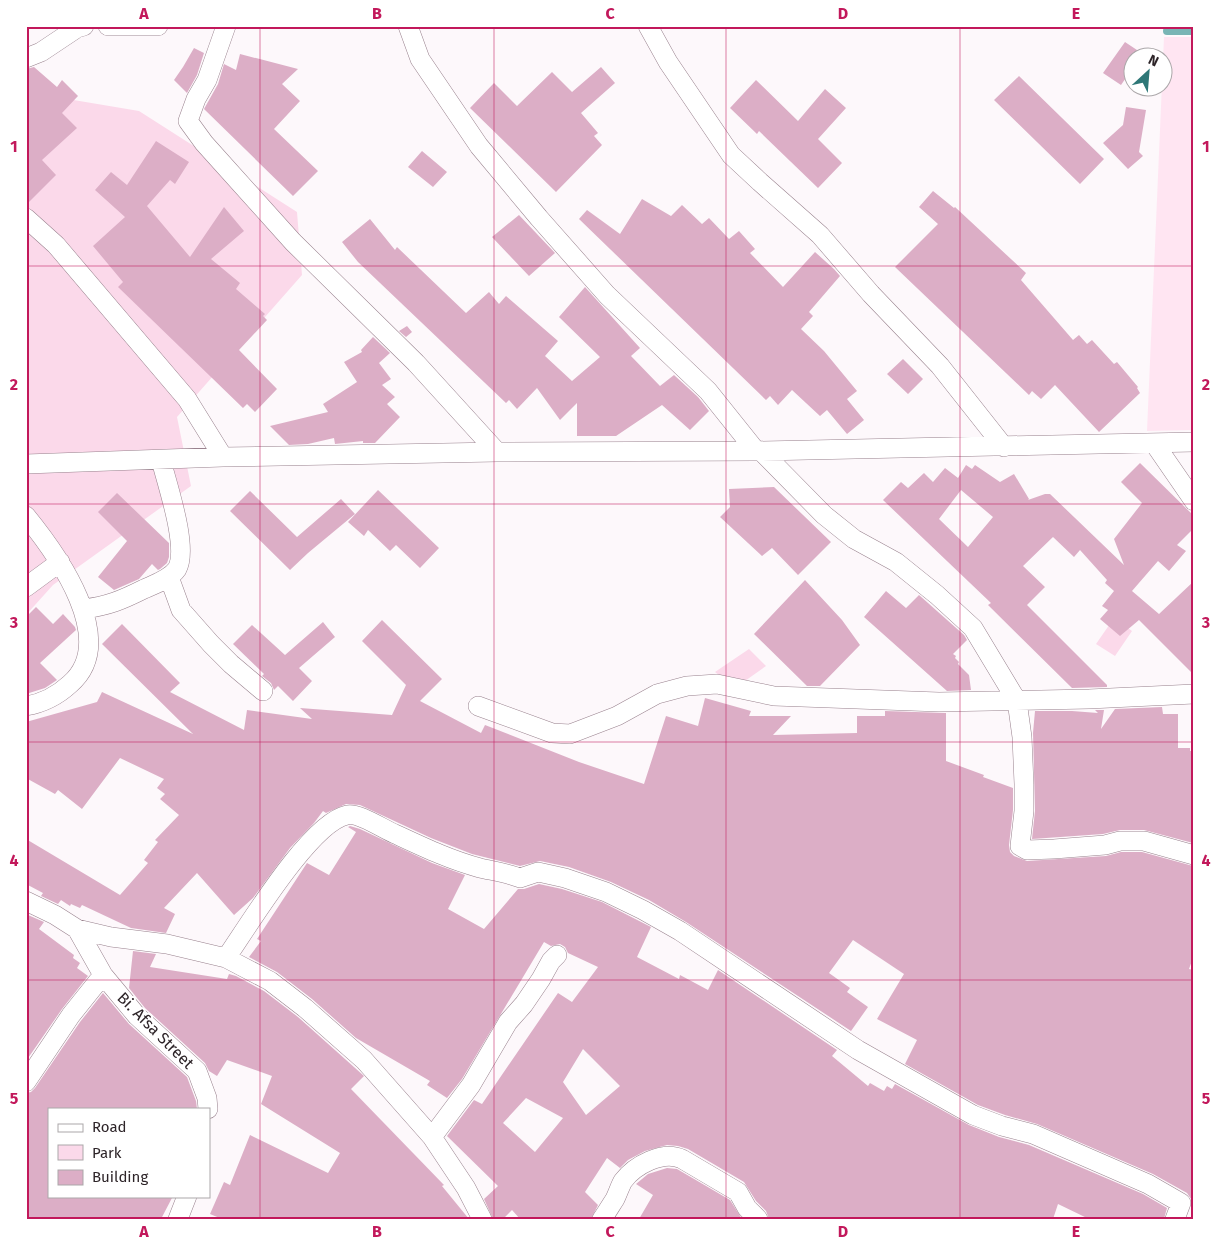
<svg xmlns="http://www.w3.org/2000/svg" width="1220" height="1245" font-family="'Fira Sans',sans-serif">
  <rect width="100%" height="100%" fill="#fdf8fb"/>
  <path fill="#ffe5f2" d="M1164,37H1194V430L1147,431Z"/>
  <path fill="#fbd9ea" d="M26,92L139,111L297,212L302,275L177,417L191,486L53,585L26,615Z
    M1114,618L1132,631L1115,656L1096,644Z
    M749,649L766,666L735,688L715,672Z"/>
  <g fill="none" stroke-linecap="round" stroke-linejoin="round">
    <path stroke="#79b5b5" stroke-width="8" d="M1167,31H1194"/>
  </g>
  <path fill="#dcaec6" fill-rule="evenodd" d="M1125,42L1143,54L1141,58H1132V69L1121,85L1103,73Z
    M194,48L204,53L197,75L187,93L174,80L183,67Z
    M240,54L298,69L282,84L300,101L274,129L318,171L293,196L204,109L218,84L224,64L236,70Z
    M34,67L57,87L62,80L78,96L62,113L77,128L42,160L56,175L26,205V69Z
    M601,67L615,83L581,113L598,133L594,136L602,145L556,192L470,108L494,83L517,106L552,72L572,92Z
    M1019,76L1104,159L1080,184L994,100Z
    M756,80L798,121L825,89L846,108L818,139L842,163L818,188L759,131L757,134L730,108Z
    M1126,107L1146,110L1139,152L1143,156L1128,169L1103,143L1123,125Z
    M156,141L189,162L175,184L170,180L147,206L190,257L224,207L244,231L211,259L240,283L236,289L265,314L263,316L267,320L239,350L277,389L255,412L247,404L243,408L118,287L123,282L93,246L125,217L95,190L111,172L127,185Z
    M422,151L447,172L433,187L408,167Z
    M933,191L954,208L955,207L1026,273L1021,280L1073,340L1079,335L1087,344L1092,340L1114,364L1117,362L1138,387L1137,388L1140,393L1099,432L1055,385L1041,399L1032,391L1029,395L895,267L938,224L919,207Z
    M642,199L671,216L682,205L702,224L709,218L729,239L739,231L755,249L750,253L783,287L815,252L834,269L840,276L809,312L813,316L801,329L824,351L857,391L847,399L864,420L847,434L827,410L820,416L792,390L778,405L770,396L766,400L579,219L587,210L620,234Z
    M519,215L555,253L529,276L492,237Z
    M370,219L395,250L397,247L466,313L489,292L499,304L506,296L558,341L545,356L572,381L600,357L559,317L585,287L640,348L631,356L660,386L674,375L698,397L709,411L690,430L662,405L616,436H577V403L560,420L537,388L517,409L509,400L506,403L358,262L342,242Z
    M407,326L412,332L406,337L399,331Z
    M373,337L390,353L379,363L391,379L382,385L395,397L387,404L400,417L375,443H363V441L335,444L334,438L308,444L289,445L270,426L328,412L323,404L357,382L344,362L362,352L361,350Z
    M903,359L923,379L908,394L887,374Z
    M1140,463L1194,516V528L1177,545L1186,551L1169,571L1158,561L1132,591L1159,614L1194,581V675L1139,620L1120,636L1100,619L1108,610L1102,606L1114,591L1105,583L1107,580L1080,550L1074,557L1053,537L1023,566L1045,587L1027,605L1107,685V687L1072,688L988,605L991,603L883,500L901,482L908,488L924,473L933,482L945,468L958,478L966,465L972,469L975,465L1000,482L1014,474L1029,499L1028,500L1045,494H1050L1124,565L1114,539L1142,503L1121,482ZM961,490L993,517L968,547L939,519Z
    M774,487L831,542L798,575L772,548L762,556L720,517L730,507L729,489Z
    M378,490L439,548L420,568L396,545L390,551L368,530L364,536L348,522Z
    M250,491L297,537L341,499L355,514L308,553L290,570L230,511Z
    M117,493L169,543V557L167,563L160,569L158,570L152,564L139,579L114,590L98,577L127,541L98,512Z
    M805,580L842,620L860,645L820,686H807L754,634Z
    M886,591L906,608L919,595L964,635L967,640L953,654L956,656L955,658L959,662L958,664L969,675L971,690L947,691L864,617Z
    M36,607L53,624L63,614L75,627L76,630L40,663L57,680L45,688L26,694V617Z
    M382,620L442,679L420,701L481,733L485,725L579,762L644,784L666,716L698,726L705,698L751,711L749,716H791L773,735L857,733V716H885V711L946,713V761L984,775L983,777L1013,788V810L1009,845L1010,852L1014,856L1027,861L1106,856L1121,852H1142L1193,866L1194,955L1189,969L1194,970V1193L1191,1199L1187,1193L1153,1174L1037,1124L1005,1115L978,1105L905,1064L917,1040L877,1019L904,974L853,940L829,973L850,988L847,992L868,1007L851,1031L686,922L649,900L611,882L569,867L540,861L520,866L472,854L431,838L360,805L346,804L326,813L323,811L314,823L290,848L253,898L234,915L197,873L164,908L175,914L166,933L131,928L82,905L80,908L71,904L70,906L61,900L58,904L41,896L43,893L26,884V839L120,895L148,863L144,860L158,842L155,840L179,815L160,799L165,794L157,788L164,779L120,758L82,809L58,790L55,794L26,778V722L97,702L102,692L193,734L102,644L122,624L180,683L170,692L244,730L247,710L312,719L300,708L392,715L406,685L362,641Z
    M323,622L335,637L299,668L312,681L293,701L278,686L274,690L271,683L262,676L264,674L233,644L252,625L285,655Z
    M1162,707L1163,714H1178V748H1190V751H1194L1193,843L1144,830H1120L1103,834L1032,839L1035,811L1033,733L1035,711H1072L1098,713L1095,710H1104L1101,729L1115,709Z
    M350,826L360,829L432,863L465,875L448,909L484,929L518,889H524L539,884L562,889L602,902L651,927L637,957L679,979L680,975L708,990L718,970L837,1050L832,1056L868,1086L870,1083L884,1091L887,1086L892,1089L895,1084L969,1125L999,1137L1029,1145L1143,1194L1167,1208L1164,1219H1089L1058,1204L1053,1219H769L766,1211L756,1201L744,1182L688,1149L678,1146L667,1145L645,1151L628,1160L620,1168L607,1158L585,1192L598,1205L591,1219H520L512,1210L503,1219H493L484,1199L498,1186L447,1136L474,1100L482,1104L558,993L572,1002L598,967L568,953L565,947L560,944L551,946L544,942L462,1079L447,1098L427,1085L430,1081L356,1038L312,999L277,972L249,957L261,941L257,939L307,863L329,875L356,832L348,827ZM583,1049L620,1086L586,1115L563,1082ZM526,1098L563,1118L535,1152L503,1123Z
    M28,915L44,922L39,929L74,955L73,958L80,963L77,968L88,976L62,1009L26,1061V918Z
    M133,951L156,954L150,967L227,979L229,974L236,976L264,991L298,1017L364,1076L351,1089L444,1185L442,1186L469,1219H222L210,1214L224,1182L230,1185L250,1135L328,1173L340,1153L261,1104L272,1076L227,1060L217,1076L209,1071L205,1063L145,1008L129,988Z
    M103,993L129,1024L187,1077L196,1101L197,1109H49V1196H173L161,1219H26V1093L31,1092L35,1088L80,1022Z
    M667,1168L677,1169L730,1200L742,1219H639L653,1195L636,1184L648,1174Z"/>
  <g fill="none" stroke-linecap="round" stroke-linejoin="round">
    <g stroke="#99828e" stroke-width="20">
      <path id="minor" d="M108,26H158
        M226,26L207,80L196,99L188,121L204,143L293,242L416,363L497,452
        M408,26L420,59L479,146L539,218L607,295L708,391L756,451
        M648,26L668,62L731,155L760,182L820,235L871,294L940,366L1004,447
        M26,58L41,52L77,28L84,26
        M26,218L56,245L187,399L223,457
        M1154,443L1194,501
        M761,451L824,515L854,539L896,562L937,595L973,628L1017,701L1022,737L1024,784V811L1020,846L1027,850L1054,849L1105,845L1120,841H1144L1194,855
        M26,464L223,457L497,452L756,451L1194,442
        M26,516C57,554 120,641 70,684C57,696 44,703 26,706
        M169,577L181,610L211,644L231,664L263,691
        M26,587L60,562
        M83,609C108,606 122,600 144,589C155,584 170,579 177,569C189,548 167,484 161,460
        M478,706L552,733L570,734L617,716L657,694L687,686L717,684L774,696L939,702L1089,699L1194,694
        M26,901L55,915L77,929L103,975L137,1016L197,1071L207,1098L208,1109
        M77,929L111,937L167,944L226,958L270,981L305,1008L364,1060L432,1137L466,1188L482,1219
        M226,958C249,925 310,823 347,815C358,812 383,829 395,834C423,847 450,860 480,868C493,871 507,873 520,878L538,872L565,878L606,892L643,910L680,931L858,1050L973,1115L1002,1126L1033,1134L1148,1184L1181,1203L1175,1219
        M26,1082L71,1015L103,975
        M432,1137L471,1085L508,1022L524,1004L541,979L551,961L557,955
        M178,1219L187,1196
        M602,1219C607,1212 611,1205 615,1199C618,1193 620,1186 623,1181C635,1165 663,1150 682,1159L738,1192L747,1208L758,1219"/>
    </g>
    <use href="#minor" stroke="#fff" stroke-width="19"/>
  </g>
  <path fill="none" stroke="#c2185b" stroke-width="1" stroke-opacity="0.55" d="M260,26V1219M494,26V1219M726,26V1219M960,26V1219M26,266H1194M26,504H1194M26,742H1194M26,980H1194"/>
  <g text-anchor="middle" stroke-width="4" stroke-linejoin="round" paint-order="stroke">
    <g font-size="16" fill="#2d2428" stroke="#fff">
      <text transform="translate(156 1030) rotate(45)" y="6">Bi. Afsa Street</text>
    </g>
  </g>
  <rect width="1220" height="1245" fill="none" stroke="#ffffff" stroke-width="55"/>
  <rect x="48" y="1108" width="162" height="90" fill="#ffffff" stroke="#aba7a9"/>
  <rect x="58" y="1124" width="25" height="8" fill="#ffffff" stroke="#aba7a9"/>
  <text x="92" y="1132" font-size="15" fill="#2d2428">Road</text>
  <rect x="58" y="1145" width="25" height="15" fill="#fbd9ea" stroke="#aba7a9"/>
  <text x="92" y="1158" font-size="15" fill="#2d2428">Park</text>
  <rect x="58" y="1170" width="25" height="15" fill="#dcaec6" stroke="#aba7a9"/>
  <text x="92" y="1182" font-size="15" fill="#2d2428">Building</text>
  <g transform="translate(1148 72) rotate(26)"><circle r="24" fill="#ffffff" stroke="#aba7a9"/>
  <path d="M0-4L9 19L0 12L-9 19Z" fill="#2e7777"/>
  <text y="-8" font-size="14" font-weight="bold" text-anchor="middle" fill="#2d2428">N</text>
  </g>
  <rect x="28" y="28" width="1164" height="1190" fill="none" stroke="#c2185b" stroke-width="2"/>
  <g font-size="16" text-anchor="middle" font-weight="bold" fill="#c2185b">
    <text x="144" y="19">A</text>
    <text x="377" y="19">B</text>
    <text x="610" y="19">C</text>
    <text x="843" y="19">D</text>
    <text x="1076" y="19">E</text>
    <text x="14" y="152">1</text>
    <text x="1206" y="152">1</text>
    <text x="14" y="390">2</text>
    <text x="1206" y="390">2</text>
    <text x="14" y="628">3</text>
    <text x="1206" y="628">3</text>
    <text x="14" y="866">4</text>
    <text x="1206" y="866">4</text>
    <text x="14" y="1104">5</text>
    <text x="1206" y="1104">5</text>
    <text x="144" y="1237">A</text>
    <text x="377" y="1237">B</text>
    <text x="610" y="1237">C</text>
    <text x="843" y="1237">D</text>
    <text x="1076" y="1237">E</text>
  </g>
</svg>
